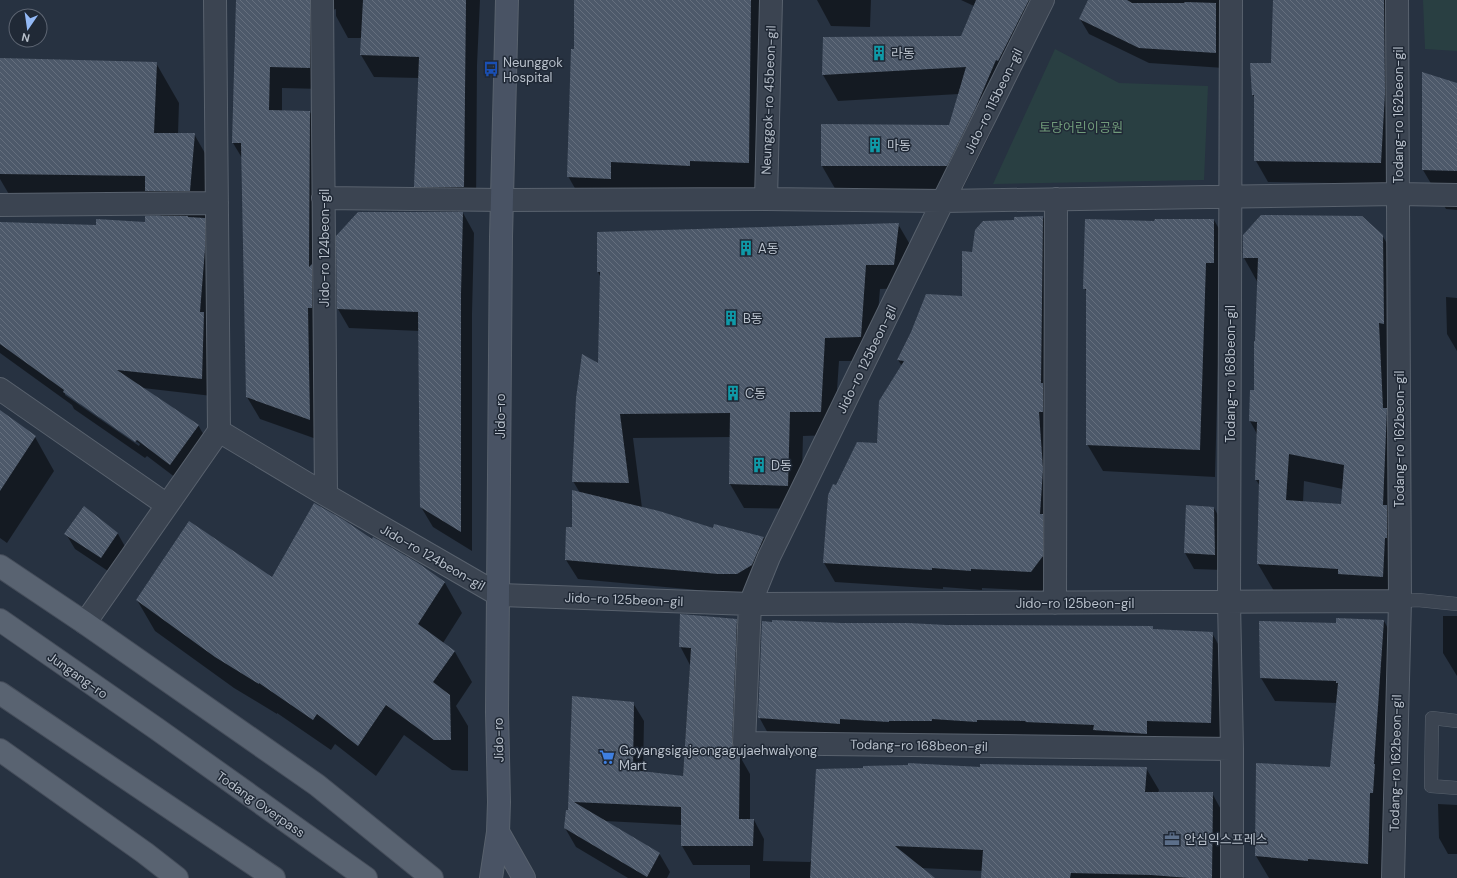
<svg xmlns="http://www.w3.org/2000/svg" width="1457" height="878" font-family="'DM Sans','Noto Sans KR',sans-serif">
  <defs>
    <pattern id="building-back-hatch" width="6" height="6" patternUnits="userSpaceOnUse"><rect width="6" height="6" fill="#4d596a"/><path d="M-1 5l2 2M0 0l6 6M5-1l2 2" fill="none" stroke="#656f7e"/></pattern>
  </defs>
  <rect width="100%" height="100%" fill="#273241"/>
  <path fill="#293f42" d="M1423,0H1457V51L1425,49Z
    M1055,49L1119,83L1208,86L1204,180L993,184Z"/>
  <path fill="#0007" fill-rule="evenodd" d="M237,0H480L477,65L476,209L427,208L415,186L419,78L374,77L361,55L362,38H348L336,16V9L328,11L322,89L282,88V111L310,112L323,134L322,441L260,419L247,397L242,158L233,143Z
    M575,0H769L766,194L586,208L568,176L575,50Z
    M817,0H871L870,27L831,26Z
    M961,0H1055L1017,79L1013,87L1011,86L990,134L961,192H837L822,166L950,126L959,94L838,101L823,75L961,37L974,6Z
    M1089,0H1224V68L1149,63L1089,34L1080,19Z
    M1274,0H1395V64H1386L1396,82L1393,184L1268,182L1256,161L1255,99L1253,95L1251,64H1272Z
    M0,59L156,63L179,103L178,134H194L217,174L212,396L143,388L198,425L208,442L180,481L147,456L145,458L74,409L72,405L0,353V223L97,226L146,223L162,217L160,215L20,213L0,179ZM65,392L140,444L139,446L65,395Z
    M1457,84V210L1446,209L1423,170Z
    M463,213L474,233L472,314V551L433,527L421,507L420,331L349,328L338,309Z
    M1043,217L1054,237L1053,576L1042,591L982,588V590L943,587V589L835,582L824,563L828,495L878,444L902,366L898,360L912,332L963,297L973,253L1015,221Z
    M1214,220L1229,246L1220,289L1215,477L1103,471L1087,444V292L1084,288L1155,222Z
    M898,224L912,248L908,288L880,289L874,361H839L834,435L803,436L801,509L744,508L730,484L731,437L633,438L642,508L714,530L764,537L775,557L748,594L730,593L578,579L566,560L580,493L573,481L599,365L601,278L598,272V233Z
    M1382,235L1399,264V605L1274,591L1258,564L1260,486L1256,480L1257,434L1250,421L1251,391H1255L1258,283L1244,258ZM1304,481L1343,489L1342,505L1303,502Z
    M1446,297L1457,298V351L1447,334Z
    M0,412L35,437L54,471L7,543L0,538Z
    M85,508L118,534L127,550L111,573L75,549L66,534Z
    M1214,508L1223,524V570L1194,569L1185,553Z
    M372,540L445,583L462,613L443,643L455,652L472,682L456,706L468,726V771L452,770L404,735L376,776L335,744L331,750L277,713V714L234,688L155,631L137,600L272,578Z
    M1443,616H1457V676L1443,653Z
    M736,620L747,638L742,760L750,774V820H754L764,839L763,861L810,862L812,859L981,768H1146L1159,790L1158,793H1212L1224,815V878H982L983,871L921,868L933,878H750V865H693L682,846V825L605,821L659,853L670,872L667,878H628L576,847L565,828L569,811L572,697L633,703L644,721L643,772L683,777L690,665L680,646Z
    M1384,621L1397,645L1386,816H1383L1381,878H1269L1256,856L1331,768L1337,703L1275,701L1261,678L1337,624Z
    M945,626L1152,627L1154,630L1212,633L1222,651L1221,741L769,735L759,717Z
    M1438,804L1457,805V854H1448L1439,838Z"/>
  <path fill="url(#building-back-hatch)" fill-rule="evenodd" d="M236,0H310V68L270,67L269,110L310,111L309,267L312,264V308H308L310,420L246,397L241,143H232Z
    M363,0H466L464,187H414L419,57L360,55Z
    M574,0H751L749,163L690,161V166L611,162V179L567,177L571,49H574Z
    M976,0H1029L998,61L996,60L976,107L947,166H821V124L949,125L966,67L822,75L823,37L961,36Z
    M1088,0H1127L1132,3H1184L1185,2L1216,3V53L1139,48L1079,19Z
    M1273,0H1384L1385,93L1381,163L1254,161V95H1252L1250,63H1271Z
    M0,58L157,62L154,133H195L190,191H145V176L0,174Z
    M1422,72L1457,83V171L1422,170Z
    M358,212H463L461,294V532L420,507L418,312L337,309L336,236Z
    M1261,215L1362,216L1383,235L1384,324L1379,323L1383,408H1387L1383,505H1387V538H1385L1383,577L1338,574V569L1257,564L1259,480H1255L1257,422L1249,421L1250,390H1254V341H1255L1258,258H1243V235ZM1289,454L1344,465L1341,504L1286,500Z
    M145,216H188V217L205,218V249L200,312H204L202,379L117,370L199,425L170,465L137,440L135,442L63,392L64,390L0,344V222L96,225V219L145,222Z
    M1043,216L1041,383H1043V412H1039L1043,469L1040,514H1043V556L1031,572L971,569V571L932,568V570L823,563L828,495L833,484L836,485L857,442L877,443L879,401L904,361L897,360L911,332L926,294L962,296V251L972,252L975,230L983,221L1014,220V217Z
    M1085,219L1154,221L1155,219H1214V263H1206L1200,450L1086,445V289H1083Z
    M899,223L894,265H866L861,337L825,338L821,412H790L788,486L729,484L730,413L620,414L629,483L572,482L576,398L582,354L598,363L600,272H597V232Z
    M0,410L36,436L0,491Z
    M572,490L659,511L713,528L714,524L764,537L752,565L737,574H718L565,560L566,527H572Z
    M314,503L344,520L372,539L373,537L418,563L445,582L418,624L455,651L433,682L450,695L451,740H434L386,705L358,746L317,714L313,720L259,683V684L215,657L136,600L189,521L272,577Z
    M1186,505L1214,507L1215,555L1184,553Z
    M84,506L118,533L101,558L64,534Z
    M680,614L737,619L732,742L733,749L740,754L739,819H754L753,846H681V807L574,802L660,853L647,877L564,828L566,810H568L572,696L634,702L633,770L683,776L691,648L679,647Z
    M1336,618L1384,620L1374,764H1375L1373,793H1370L1368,864L1308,859V861L1255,856L1256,763L1330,767L1338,683H1336V681L1260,678L1259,621L1336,623Z
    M772,620L841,623H908L946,625L1153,626V629L1213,632L1211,723L1147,721V734L1093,730L1094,725L1025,722L1026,721L977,720V722L932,719V721H889V722L840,719V724L758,718L762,621L772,622Z
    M908,763L980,767V764L1147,767L1145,792H1213L1212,878H1189L1151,875L1071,873L1070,878H981L983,850L895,846L935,878H810L816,769L863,768V766L908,765Z"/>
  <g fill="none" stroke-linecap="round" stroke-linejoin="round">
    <g stroke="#59626e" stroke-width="14">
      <path id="lane" d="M1400,601L1418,600L1457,604
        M1457,721L1432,718L1431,786L1457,788"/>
    </g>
    <g stroke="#59626e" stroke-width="24">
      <path id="street" d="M322,0L326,495
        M1043,0L943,201L769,557L750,604L744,743L1232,749
        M1231,0L1229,602L1232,749V878
        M323,198L502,200L766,199L943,201L1398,194L1457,195
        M766,199L771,0
        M0,205L217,203
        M0,389L167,505
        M219,431L326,495L499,595L750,604L1400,601
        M1055,603L1056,199
        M85,623L219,431L215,0
        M1393,878L1400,601L1397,0"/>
    </g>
    <g stroke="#59626e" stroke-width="24">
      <path id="secondary" d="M498,832L524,878
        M491,878L498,832L499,802L497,712L501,237L507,0"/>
    </g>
    <g stroke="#454d5a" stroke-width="24">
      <path id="primary" d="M0,566L85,623L317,785L432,878
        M0,620L157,729L366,878
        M0,693L274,878
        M0,750L145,853L177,878"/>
    </g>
    <use href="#lane" stroke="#3b4451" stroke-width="13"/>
    <use href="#street" stroke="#3b4451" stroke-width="22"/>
    <use href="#secondary" stroke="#495364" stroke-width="22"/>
    <use href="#primary" stroke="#596371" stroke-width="22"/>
  </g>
  <defs>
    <g id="building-bare" transform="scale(1.2)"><path d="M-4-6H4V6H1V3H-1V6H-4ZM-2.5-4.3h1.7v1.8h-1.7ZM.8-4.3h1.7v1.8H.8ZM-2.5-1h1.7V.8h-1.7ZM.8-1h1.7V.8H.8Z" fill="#0f9aa8" stroke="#202936" stroke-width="2.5" paint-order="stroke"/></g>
    <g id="bus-bare" transform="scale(1.2)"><path d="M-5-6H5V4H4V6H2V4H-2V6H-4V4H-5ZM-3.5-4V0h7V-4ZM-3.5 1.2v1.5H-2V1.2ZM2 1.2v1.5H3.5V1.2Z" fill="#1a4fb4" stroke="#202936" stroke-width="2.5" paint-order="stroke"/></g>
    <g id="supermarket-bare" transform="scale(1.2)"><path d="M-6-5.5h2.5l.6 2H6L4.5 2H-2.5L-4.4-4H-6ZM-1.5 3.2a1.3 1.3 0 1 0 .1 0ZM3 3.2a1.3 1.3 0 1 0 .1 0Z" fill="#3f7fe0" stroke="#202936" stroke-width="2.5" paint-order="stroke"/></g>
    <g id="office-bare" transform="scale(1.2)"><path d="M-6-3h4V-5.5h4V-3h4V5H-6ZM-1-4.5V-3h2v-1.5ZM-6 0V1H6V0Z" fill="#5c6f8a" stroke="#202936" stroke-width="2.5" paint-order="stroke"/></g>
  </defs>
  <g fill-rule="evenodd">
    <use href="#building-bare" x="879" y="53"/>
    <use href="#bus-bare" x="491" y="69"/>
    <use href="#building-bare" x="875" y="145"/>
    <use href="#building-bare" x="746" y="248"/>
    <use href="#building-bare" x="731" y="318"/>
    <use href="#building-bare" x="733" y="393"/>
    <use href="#building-bare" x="759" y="465"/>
    <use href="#supermarket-bare" x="607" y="757"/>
    <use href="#office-bare" x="1172" y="839"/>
  </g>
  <g text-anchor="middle" stroke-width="3" stroke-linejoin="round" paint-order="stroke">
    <g font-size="13" fill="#b8c0cb" stroke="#202936" text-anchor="start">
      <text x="891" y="58">라동</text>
      <text x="503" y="67">Neunggok<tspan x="503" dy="15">Hospital</tspan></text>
      <text x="887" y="150">마동</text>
      <text x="758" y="253">A동</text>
      <text x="743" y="323">B동</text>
      <text x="745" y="398">C동</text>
      <text x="771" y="470">D동</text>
      <text x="619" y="755">Goyangsigajeongagujaehwalyong<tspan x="619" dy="15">Mart</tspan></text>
      <text x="1184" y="844">안심익스프레스</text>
    </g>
    <g font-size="13" fill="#b8c0cb" stroke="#202936">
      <text transform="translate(768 100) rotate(-88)" y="5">Neunggok-ro 45beon-gil</text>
      <text transform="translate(993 101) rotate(-64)" y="5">Jido-ro 115beon-gil</text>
      <text transform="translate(1398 115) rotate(-90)" y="5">Todang-ro 162beon-gil</text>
      <text transform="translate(324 248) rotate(-90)" y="5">Jido-ro 124beon-gil</text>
      <text transform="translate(866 359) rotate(-64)" y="5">Jido-ro 125beon-gil</text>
      <text transform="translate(1230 374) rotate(-90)" y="5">Todang-ro 168beon-gil</text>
      <text transform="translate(500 416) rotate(-90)" y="5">Jido-ro</text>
      <text transform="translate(1399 439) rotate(-90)" y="5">Todang-ro 162beon-gil</text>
      <text transform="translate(433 557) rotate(30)" y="5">Jido-ro 124beon-gil</text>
      <text transform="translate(624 599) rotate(2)" y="5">Jido-ro 125beon-gil</text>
      <text x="1075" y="608">Jido-ro 125beon-gil</text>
      <text transform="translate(78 675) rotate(35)" y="5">Jungang-ro</text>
      <text transform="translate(498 740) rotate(-91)" y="5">Jido-ro</text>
      <text transform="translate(919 745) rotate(1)" y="5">Todang-ro 168beon-gil</text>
      <text transform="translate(1395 763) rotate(-89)" y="5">Todang-ro 162beon-gil</text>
      <text transform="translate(261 804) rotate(35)" y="5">Todang Overpass</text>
    </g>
    <g font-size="13" fill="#709b7a" stroke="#202936">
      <text x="1081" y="132">토당어린이공원</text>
    </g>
  </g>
  <g transform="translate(28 28) rotate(193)"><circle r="19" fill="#202936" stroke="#5d6572"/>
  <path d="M0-3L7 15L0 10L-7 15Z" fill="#93b9f6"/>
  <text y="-6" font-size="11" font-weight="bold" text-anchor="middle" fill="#b8c0cb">N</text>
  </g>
</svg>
